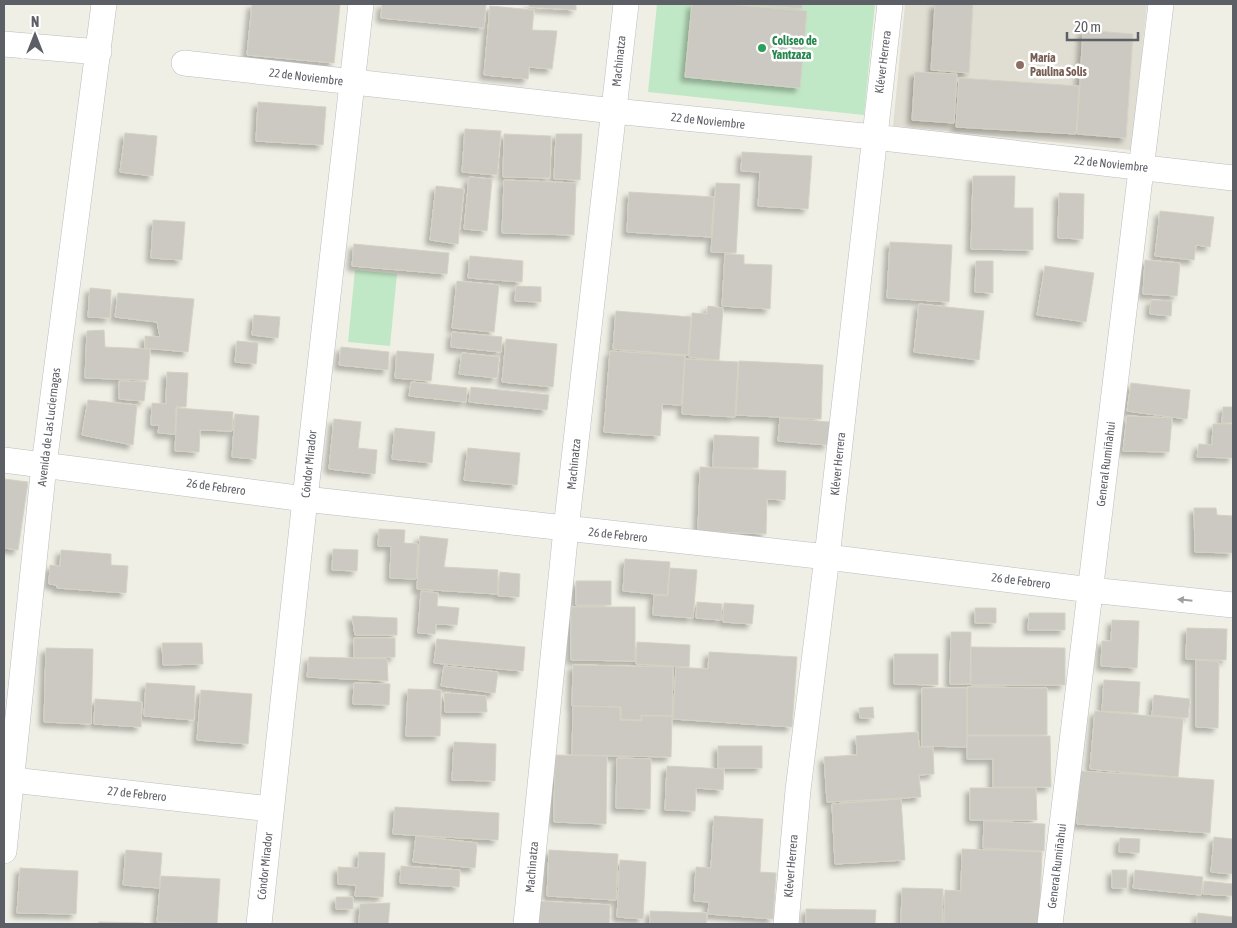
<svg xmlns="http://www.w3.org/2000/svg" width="1237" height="928" font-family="'Asap Condensed',sans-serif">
  <defs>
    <filter id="shadow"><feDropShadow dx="-4.5" dy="4.5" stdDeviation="2.5" flood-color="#0004"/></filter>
  </defs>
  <rect width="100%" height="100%" fill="#f0efe5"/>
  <path fill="#e0ded3" d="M905,4H1147L1132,150L893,126Z"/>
  <path fill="#c1e8c6" d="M657,4H875L864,115L648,92Z
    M355,270L397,274L390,346L348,342Z"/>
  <path fill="#cbc9c2" stroke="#d5d2c3" filter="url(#shadow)" d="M252,4H340L334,63L247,55Z
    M382,4H486L484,28L381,18Z
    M529,4H576V10L529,7Z
    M692,4H725L807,11L800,88L685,77Z
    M745,4H802V9Z
    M935,4H973L969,73L931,70Z
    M490,6L534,10L532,30L557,31L552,69L529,67L528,79L484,75Z
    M1083,30L1133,34L1126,138L1077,134Z
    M915,72L957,74L954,123L912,120Z
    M959,78L1079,86L1076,134L956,127Z
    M258,102L326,107L323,145L256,141Z
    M465,129L501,131L497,175L462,172Z
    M125,133L157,136L153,176L120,172Z
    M504,134L551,136L550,178L503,177Z
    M556,134H582L580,180L554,179Z
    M742,152L812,156L808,209L758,206L760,172L741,171Z
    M973,176H1015L1014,208H1033V250L971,249Z
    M469,177L492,179L487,231L464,229Z
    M504,180L576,183L574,235L502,233Z
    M716,183L740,184L736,253L711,252Z
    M436,186L464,189L458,244L430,240Z
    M629,192L714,197L711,237L627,232Z
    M1059,193L1084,194L1083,239L1058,238Z
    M1160,211L1214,217L1210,247L1196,245L1194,260L1155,256Z
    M153,220L185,222L182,260L151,258Z
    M890,242L952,245L949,302L887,298Z
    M354,244L449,253L447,274L352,266Z
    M725,254L744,255V264L772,265L770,309L722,306Z
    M470,256L523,261L522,282L468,278Z
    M1145,260L1180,263L1177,296L1143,294Z
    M976,261H993V293L975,292Z
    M1045,266L1094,273L1086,322L1037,315Z
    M457,281L499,285L494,332L452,328Z
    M516,286L541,287V302L515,301Z
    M90,288L111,290L110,318L88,317Z
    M118,293L194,299L188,352L145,348V336L160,337L157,322L115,317Z
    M1151,300L1172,301L1171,316L1150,314Z
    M919,304L984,311L979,360L914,352Z
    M708,306L723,308L719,360L689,357L692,313L707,314Z
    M616,311L691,317L688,355L613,349Z
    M254,315L280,317L278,338L252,335Z
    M104,330L105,347L150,349L148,380L85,378L87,331Z
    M452,332L502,337L501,352L451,347Z
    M506,339L557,344L553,387L502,382Z
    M237,341L258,343L256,364L235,362Z
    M341,347L389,352L388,370L339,365Z
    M397,351L434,354L431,381L395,378Z
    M610,351L685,356L681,405L662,404L660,436L604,432Z
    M462,353L499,357L497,378L459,374Z
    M685,359L738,362L735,417L682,414Z
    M739,361L823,365L821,419L736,415Z
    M167,372L188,373L186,407L176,406L175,434L158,433L159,425H151L152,403L166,404Z
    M119,381L146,382L144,401L119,399Z
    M411,382L467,388L466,402L409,396Z
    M1131,383L1190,390L1187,419L1127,411Z
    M471,387L549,395L547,410L469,402Z
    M88,400L137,405L133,445L82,435Z
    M1223,407H1233V423H1222Z
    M177,408L233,412L232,431L200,430L199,452L175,451Z
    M235,414L259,416L256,459L232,457Z
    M1127,416L1172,418L1169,452L1123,451Z
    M780,418L830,422L828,445L778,441Z
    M334,419L361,422L358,448L377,450L375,474L329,469Z
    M1213,424H1233V458L1197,457L1199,444L1212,445Z
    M395,428L435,432L432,463L392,459Z
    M714,435L759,437L758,468L713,467Z
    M468,448L520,453L517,485L464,480Z
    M700,467L786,471L785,500L767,499L766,534L698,531Z
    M4,479L28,482L18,550L4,548Z
    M1194,508H1216L1217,515L1233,516V553L1195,552Z
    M379,529L405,530L404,543L418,544L416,579L390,578L391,546H378Z
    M420,536L448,539L444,567L498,570L497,594L417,589Z
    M333,549L358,550L357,571L332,570Z
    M61,550L111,554V565L128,566L126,593L57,588V585L49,584L50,565L60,566Z
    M625,559L670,562L667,595L623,591Z
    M670,568L697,570L693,618L653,615L654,595L668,596Z
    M500,572L520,574L519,597L498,596Z
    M576,581H611V605H576Z
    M421,591L438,593L437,606L459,608L457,625L436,624L435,634L418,633Z
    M697,602L722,604L721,620L696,618Z
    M724,603L754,605L752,624L723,622Z
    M571,607H635V661L571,660Z
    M975,608H996V623H975Z
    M1029,613H1065V630H1028Z
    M352,616L397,618V635H355Z
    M1112,620L1139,621L1137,668L1101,666L1102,641H1111Z
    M1187,628L1227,629L1226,660L1186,659Z
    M951,632H971L970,684H950Z
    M354,638H395V657L354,658Z
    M437,639L525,647L523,671L434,663Z
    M637,642L690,645L689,667L636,664Z
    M162,643H202L203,664L163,665Z
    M971,647L1065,648V685H971Z
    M46,648L93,649L91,724L44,722Z
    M709,652L797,657L792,727L673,719L676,667L708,669Z
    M894,654H938V685L894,684Z
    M309,657L387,659L388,681L307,677Z
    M1196,660L1219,662L1218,728L1196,727Z
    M573,665L673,667L672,716L641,715V720L621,719V707L572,706Z
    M444,666L498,672L495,693L441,686Z
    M1104,680L1140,682L1138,713L1102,711Z
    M146,683L195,686L194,720L144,716Z
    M354,683L390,684L389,705L353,704Z
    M967,687L1047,688V735H967Z
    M922,688H967V747L922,746Z
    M408,689L441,690L440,736H406Z
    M201,690L252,694L248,744L197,740Z
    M444,693L486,696L487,712H445Z
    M1154,695L1190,699L1188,718L1152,715Z
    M95,699L142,702L141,727L94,724Z
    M573,706L620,707V720L642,721V716H672L671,757L572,755Z
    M873,707L874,718H860L859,708Z
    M1095,711L1183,719L1178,777L1090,769Z
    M918,732L919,747H933L934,774L919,775L921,797L827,802L824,757L857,755L856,736Z
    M967,736H1050L1051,787H993V759H967Z
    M454,742L496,744L495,781L452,780Z
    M718,746H762V768H718Z
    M555,755L607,756L606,824L554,822Z
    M617,758L651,759L650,809L616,808Z
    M667,766L724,769L723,790L696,788L695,811L665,810Z
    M1080,771L1214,780L1210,833L1077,824Z
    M970,788H1036L1037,820H970Z
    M901,799L905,860L835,864L832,804Z
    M395,807L499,813L498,840L393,834Z
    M714,816L763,819L760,872L776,873L773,919L708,914L709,902L694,901L696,867L711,868Z
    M984,821L1045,824L1044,851L983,848Z
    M416,836L477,843L475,868L413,862Z
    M1214,837L1233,839V874L1211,872Z
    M1120,838L1140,839L1139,853L1119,852Z
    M962,849L1042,852L1039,924H944L945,890L961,891Z
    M126,850L162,853L159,888L123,885Z
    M549,850L618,854L616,900L547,896Z
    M359,852L385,853L383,897L355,896L356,885L338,884V867L358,868Z
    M620,860L646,862L643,919L617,917Z
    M401,866L460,870L459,887L400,883Z
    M20,868L78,871L76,914L17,913Z
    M1112,870H1127V888H1112Z
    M1135,870L1203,877L1201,895L1133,888Z
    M161,876L220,879L217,924L157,922Z
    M1204,881L1233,884V896L1203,894Z
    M902,888L943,889L942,924H901Z
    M336,897H353V909H336Z
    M536,901L610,905L609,924H534Z
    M390,903L388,924H359L360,904Z
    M806,909L876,910L875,924H806Z
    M650,911L707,913L706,924H650Z
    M1198,913L1233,917V924H1197Z
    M99,922L144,923V924H98Z"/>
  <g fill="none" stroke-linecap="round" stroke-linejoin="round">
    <g stroke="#babcc1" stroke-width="26">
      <path id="minor" d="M4,44L99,52
        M184,63L614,111L874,137L1233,178
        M4,460L305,499L827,557L1091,590L1233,605
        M4,779L271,809
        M4,851L44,465L104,4
        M259,924L305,499L361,4
        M526,924L566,529L626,4
        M786,924L798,790L827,557L890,4
        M1050,924L1161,4"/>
    </g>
    <use href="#minor" stroke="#fff" stroke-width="25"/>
  </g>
  <defs><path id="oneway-solid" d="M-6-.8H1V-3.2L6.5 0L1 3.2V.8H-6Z" transform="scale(1.25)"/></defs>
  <use fill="#9e9fa3" href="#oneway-solid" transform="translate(1185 600) rotate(-174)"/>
  <circle fill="#2e9e5b" stroke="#fff" stroke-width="2" cx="762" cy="48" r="5"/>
  <circle fill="#8d6e63" stroke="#fff" stroke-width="2" cx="1020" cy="65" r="5"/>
  <g text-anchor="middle" stroke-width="5" stroke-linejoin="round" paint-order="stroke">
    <g font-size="12" font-weight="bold" fill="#27864d" stroke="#fff" text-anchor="start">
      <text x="772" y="45">Coliseo de<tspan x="772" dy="14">Yantzaza</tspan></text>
    </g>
    <g font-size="12" font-weight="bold" fill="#785e54" stroke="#fff" text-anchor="start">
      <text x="1030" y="62">María<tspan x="1030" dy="14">Paulina Solis</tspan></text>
    </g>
    <g font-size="12" fill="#5d5f66" stroke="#fff">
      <text transform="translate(619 61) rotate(-84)" y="4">Machinatza</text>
      <text transform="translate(883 62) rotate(-83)" y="4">Kléver Herrera</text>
      <text transform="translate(306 77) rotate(7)" y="4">22 de Noviembre</text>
      <text transform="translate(708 121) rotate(6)" y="4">22 de Noviembre</text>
      <text transform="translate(1111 164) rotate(6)" y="4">22 de Noviembre</text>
      <text transform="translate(49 427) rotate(-83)" y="4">Avenida de Las Luciernagas</text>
      <text transform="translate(309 464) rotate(-84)" y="4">Cóndor Mirador</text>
      <text transform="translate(574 464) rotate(-84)" y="4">Machinatza</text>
      <text transform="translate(838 464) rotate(-84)" y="4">Kléver Herrera</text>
      <text transform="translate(1106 464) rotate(-83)" y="4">General Rumiñahui</text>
      <text transform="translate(216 487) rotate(8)" y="4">26 de Febrero</text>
      <text transform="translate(618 535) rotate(6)" y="4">26 de Febrero</text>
      <text transform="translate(1021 581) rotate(7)" y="4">26 de Febrero</text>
      <text transform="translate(137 794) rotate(6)" y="4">27 de Febrero</text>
      <text transform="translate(265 866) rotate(-84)" y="4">Cóndor Mirador</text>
      <text transform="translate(791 866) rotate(-85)" y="4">Kléver Herrera</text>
      <text transform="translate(1057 866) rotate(-83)" y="4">General Rumiñahui</text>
      <text transform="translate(532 867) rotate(-85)" y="4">Machinatza</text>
    </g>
  </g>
  <rect width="1237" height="928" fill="none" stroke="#5d5f66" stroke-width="10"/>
  <g transform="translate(35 35)" stroke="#ffffff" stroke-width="4" paint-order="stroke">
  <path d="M0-4L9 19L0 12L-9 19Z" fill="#5d5f66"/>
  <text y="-8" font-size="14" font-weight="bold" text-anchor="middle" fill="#5d5f66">N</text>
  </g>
  <path d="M1067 32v8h71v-8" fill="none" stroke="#5d5f66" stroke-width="2.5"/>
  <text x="1074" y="32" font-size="15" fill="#5d5f66" stroke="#ffffff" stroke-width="4" paint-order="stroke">20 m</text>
</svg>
